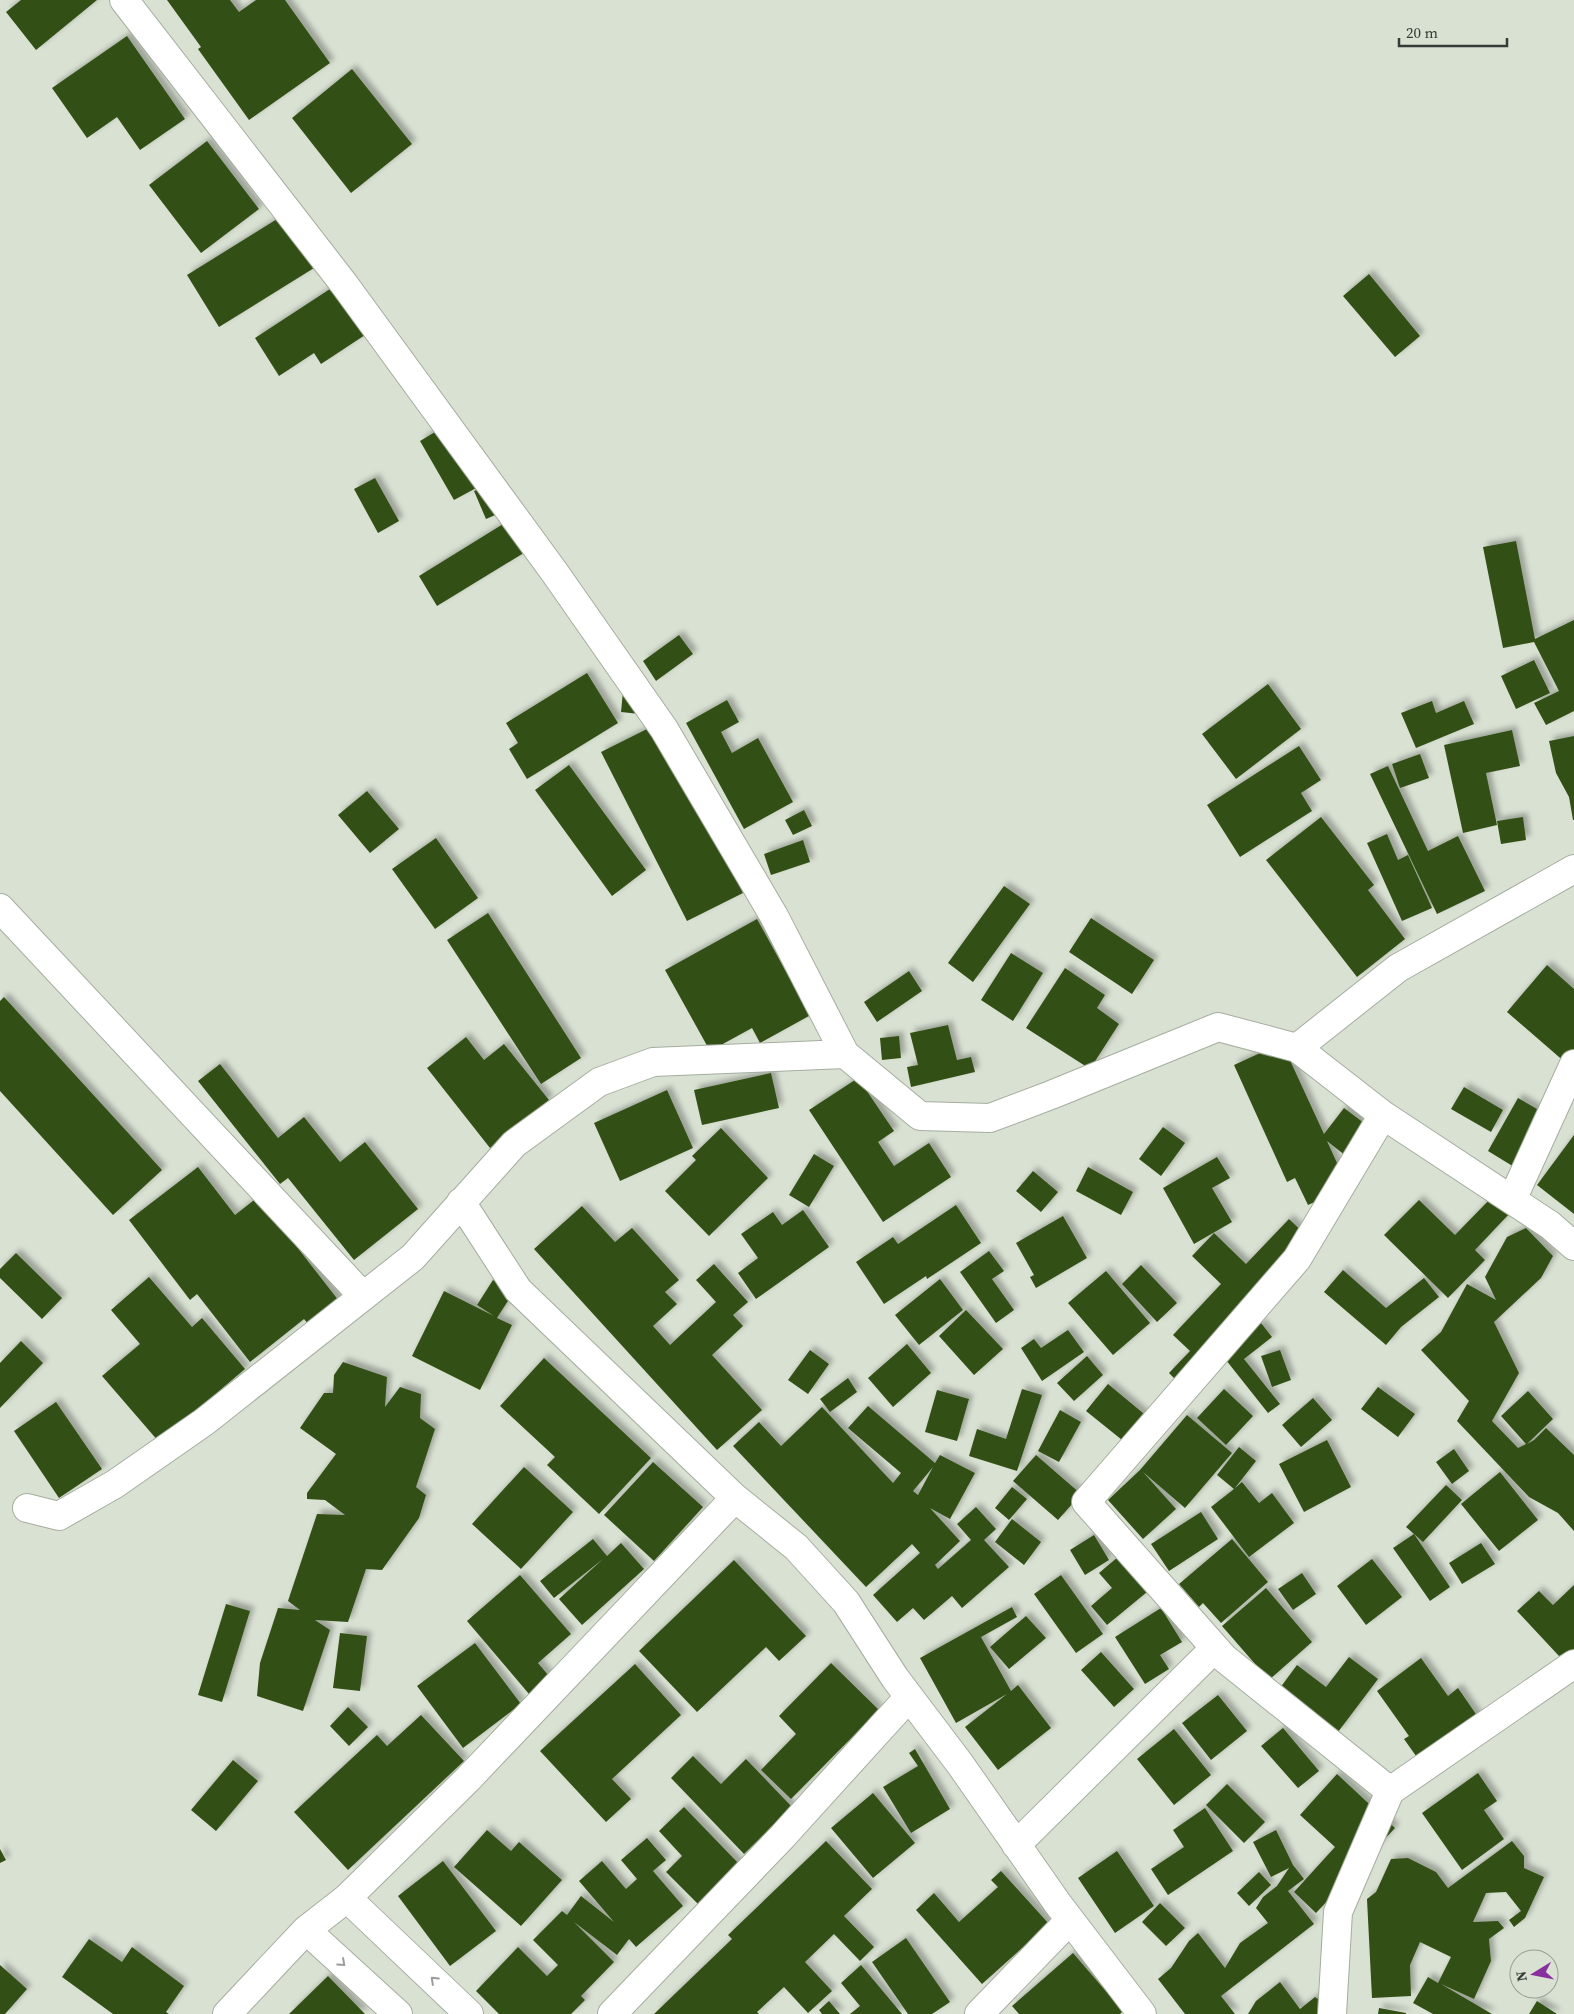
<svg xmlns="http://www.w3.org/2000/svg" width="1574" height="2014" font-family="'Source Serif 4',serif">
  <defs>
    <filter id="shadow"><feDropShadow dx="4.5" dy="-4.5" stdDeviation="2.5" flood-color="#0004"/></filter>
  </defs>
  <rect width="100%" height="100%" fill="#d9e1d3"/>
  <path fill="#325015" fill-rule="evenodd" filter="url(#shadow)" d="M21,0H97L36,50L6,12Z
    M167,0H230L239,12L256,0H285L330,63L249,120L198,49L201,47Z
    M127,36L185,119L140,150L117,117L87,138L52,88Z
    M352,69L412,144L351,193L292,118Z
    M207,141L259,209L201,253L149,185Z
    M282,216L314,268L219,327L187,275Z
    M1369,274L1420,336L1395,357L1343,296Z
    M333,287L365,335L321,364L314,353L279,376L255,338Z
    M445,426L478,487L454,500L420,441Z
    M375,478L399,521L378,533L354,489Z
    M490,484L502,512L486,519L474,491Z
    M508,521L527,551L437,606L419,576Z
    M1516,541L1535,639L1574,620V711L1546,725L1534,703L1559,691L1534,642L1503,648L1483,547Z
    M679,635L693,654L656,681L643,661Z
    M1534,660L1550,693L1516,709L1501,676Z
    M587,673L618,723L527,779L509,749L518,743L506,723Z
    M1268,684L1301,729L1236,779L1202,734Z
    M623,691L640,714L621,712Z
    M727,700L739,722L721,732L732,753L758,738L793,802L744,829L686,723Z
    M1432,701L1436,713L1464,701L1474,724L1416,748L1401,713Z
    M657,724L743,893L687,921L601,752Z
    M1512,730L1520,766L1486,773L1497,825L1463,833L1444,745Z
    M1574,736V820H1573L1569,797L1556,773L1549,741Z
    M1299,746L1321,780L1301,793L1312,811L1240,857L1207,805Z
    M1420,754L1429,778L1400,788L1392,764Z
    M569,765L646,870L612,896L535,790Z
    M1388,766L1428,851L1458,836L1485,891L1437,914L1370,774Z
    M367,791L399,829L370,853L338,815Z
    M804,810L812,826L793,835L785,820Z
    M1321,817L1374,885L1368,890L1405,939L1357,977L1266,860Z
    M1523,817L1526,840L1501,844L1497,821Z
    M1387,834L1398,860L1408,855L1432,908L1402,921L1367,843Z
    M436,838L478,898L435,929L392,869Z
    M803,840L810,862L771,875L764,854Z
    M1004,886L1030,904L973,982L948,963Z
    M488,913L581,1058L541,1084L447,940Z
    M1091,918L1154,960L1132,994L1069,952Z
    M757,919L789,977L796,973L818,1011L760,1043L752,1028L710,1051L665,970Z
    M1011,953L1043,973L1013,1021L981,1000Z
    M1547,965L1574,989V1070L1507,1012Z
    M1065,968L1105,995L1097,1008L1119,1024L1090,1069L1026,1028Z
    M909,971L922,991L877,1022L864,1002Z
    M4,997L162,1170L113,1215L0,1091V1001Z
    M948,1025L957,1060L971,1057L975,1072L911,1087L907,1067L918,1065L910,1033Z
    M899,1036L901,1058L882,1060L880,1038Z
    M466,1037L484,1060L504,1044L549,1100L490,1148L427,1068Z
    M1282,1043L1324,1134L1344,1108L1368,1126L1346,1156L1327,1141L1348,1187L1308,1205L1295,1178L1287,1182L1234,1065Z
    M220,1064L278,1138L304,1117L340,1162L365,1142L418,1209L354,1260L288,1178L280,1184L198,1081Z
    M771,1073L779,1108L702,1125L694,1090Z
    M858,1078L894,1131L878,1142L894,1166L929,1143L951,1177L883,1222L809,1110Z
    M1464,1087L1503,1110L1491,1132L1451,1109Z
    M667,1090L693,1148L620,1181L594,1123Z
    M1518,1098L1549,1116L1519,1170L1488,1151Z
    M1163,1127L1185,1143L1161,1176L1139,1159Z
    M721,1128L768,1178L709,1236L665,1191L696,1160L692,1156Z
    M1574,1135V1214L1537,1185Z
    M814,1154L834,1166L809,1207L789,1195Z
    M1217,1157L1230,1178L1212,1188L1232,1222L1194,1244L1163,1188Z
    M198,1167L235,1215L258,1197L339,1301L309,1325L304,1319L250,1362L197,1294L190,1300L129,1220Z
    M1088,1167L1133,1192L1121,1215L1076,1191Z
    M1033,1171L1058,1192L1041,1212L1016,1191Z
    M1492,1197L1510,1213L1475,1250L1485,1260L1448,1298L1384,1235L1419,1200L1455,1235Z
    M956,1205L981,1243L927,1279L926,1276L884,1304L856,1262L893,1237L898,1244Z
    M582,1206L615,1242L632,1228L679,1280L665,1292L677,1304L653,1326L670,1345L716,1302L696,1280L714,1264L748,1302L733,1315L743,1326L712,1355L762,1410L717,1450L534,1249Z
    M803,1210L829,1247L756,1299L738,1273L758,1258L741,1234L773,1212L782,1225Z
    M1063,1216L1087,1258L1036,1288L1030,1277L1034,1275L1016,1243Z
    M1289,1219L1309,1238L1175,1379L1169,1373L1190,1351L1173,1335L1221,1284L1192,1256L1214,1233L1246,1264Z
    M1526,1228L1553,1256L1541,1278L1494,1322L1519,1373L1492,1421L1518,1448L1526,1444L1501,1416L1528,1391L1553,1419L1527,1444L1534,1440L1546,1428L1574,1455V1531L1558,1513L1529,1497L1457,1421L1469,1401L1421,1350L1441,1332L1467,1284L1496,1300L1485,1277L1507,1237Z
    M989,1251L1004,1271L992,1279L1014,1310L996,1323L960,1272Z
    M16,1253L62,1298L42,1319L0,1278V1269Z
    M1141,1265L1177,1303L1157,1322L1122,1284Z
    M1343,1270L1386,1308L1424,1278L1439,1297L1401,1327L1386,1345L1324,1292Z
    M1106,1271L1150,1323L1113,1355L1068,1303Z
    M149,1277L192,1327L202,1318L245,1369L159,1442L102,1376L140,1344L111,1310Z
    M940,1279L963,1310L919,1345L895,1315Z
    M493,1280L513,1293L497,1318L512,1325L480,1390L412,1356L444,1291L494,1316L477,1305Z
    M966,1310L1003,1349L974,1375L939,1336Z
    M1261,1323L1272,1337L1244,1359L1280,1404L1268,1413L1222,1355Z
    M1068,1330L1084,1352L1042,1381L1021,1348L1034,1339L1041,1348Z
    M21,1341L43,1363L0,1408V1363Z
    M907,1344L931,1373L893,1407L868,1378Z
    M810,1350L829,1364L808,1394L788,1380Z
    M1280,1350L1291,1380L1272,1387L1261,1356Z
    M1087,1356L1103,1375L1074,1401L1057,1383Z
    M544,1358L651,1458L599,1514L547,1465L555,1457L500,1406Z
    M343,1362L387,1377L385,1407L400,1387L421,1394L420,1418L435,1429L416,1487L426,1495L419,1518L382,1570L366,1569L348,1622L315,1620L330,1630L303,1711L257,1696L260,1663L278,1608L300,1610L288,1601L317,1514L345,1515L325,1500L307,1499V1493L336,1454L300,1428L324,1393H333L334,1375Z
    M848,1378L857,1392L830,1412L820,1399Z
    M1108,1384L1149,1418L1127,1444L1086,1411Z
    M1378,1387L1415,1414L1398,1437L1361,1409Z
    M1022,1389L1042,1395L1017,1471L969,1456L977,1429L1006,1439Z
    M1224,1389L1253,1416L1226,1445L1197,1418Z
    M937,1390L969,1399L957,1441L925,1432Z
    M1313,1398L1332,1420L1301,1447L1282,1425Z
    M56,1402L102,1469L59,1498L14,1431Z
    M868,1406L935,1463L940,1455L975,1473L950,1519L930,1508L960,1541L935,1565L938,1569L971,1540L957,1524L976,1507L996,1529L984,1540L1009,1567L962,1608L952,1596L924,1620L913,1608L897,1622L873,1595L920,1553L912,1544L866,1587L733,1446L759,1422L781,1446L822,1407L893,1483L901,1473L848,1428ZM933,1467L918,1495L913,1491Z
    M1060,1410L1081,1422L1059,1462L1038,1451Z
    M1187,1415L1232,1453L1185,1508L1143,1472L1176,1509L1143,1539L1108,1500L1140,1470Z
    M1327,1440L1351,1487L1304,1512L1279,1464Z
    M1239,1447L1256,1461L1235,1488L1242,1482L1259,1503L1272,1493L1294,1523L1249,1557L1211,1507L1234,1489L1217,1475Z
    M1454,1449L1469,1471L1452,1484L1436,1462Z
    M1036,1455L1081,1494L1058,1520L1013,1481Z
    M653,1462L703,1507L654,1561L604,1515Z
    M524,1467L573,1512L521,1569L472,1524Z
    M1500,1472L1538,1520L1499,1551L1461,1504Z
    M1446,1485L1462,1500L1423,1542L1414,1534L1450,1587L1430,1601L1393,1548L1414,1534L1406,1527Z
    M1012,1487L1027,1499L1009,1520L995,1508Z
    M1201,1512L1218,1539L1169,1571L1151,1544Z
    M1012,1519L1041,1542L1024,1565L995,1542Z
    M1094,1535L1109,1560L1085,1575L1070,1550Z
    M593,1539L607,1556L621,1543L644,1569L582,1625L559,1599L603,1559L554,1598L540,1581Z
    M1232,1539L1268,1582L1221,1623L1203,1603L1199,1607L1179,1584Z
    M1481,1543L1495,1564L1462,1584L1449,1563Z
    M1118,1557L1147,1592L1107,1625L1091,1606L1112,1588L1099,1573Z
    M1372,1559L1402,1597L1366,1625L1337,1586Z
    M734,1560L806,1636L779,1661L766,1647L697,1712L639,1651Z
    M1302,1573L1316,1594L1293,1610L1278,1589Z
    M520,1575L571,1634L538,1663L549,1676L529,1694L467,1621Z
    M1061,1575L1103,1634L1076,1653L1034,1594Z
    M1574,1585V1649L1559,1656L1517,1611L1539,1591L1553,1605Z
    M1266,1588L1312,1642L1269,1680L1222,1626Z
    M226,1604L250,1611L222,1702L198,1695Z
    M1012,1607L1017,1617L981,1637L1011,1691L1018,1685L1051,1728L998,1770L965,1727L1007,1694L956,1723L920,1658Z
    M1161,1608L1182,1642L1160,1655L1169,1669L1145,1684L1115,1637Z
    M1026,1616L1046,1638L1009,1669L990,1647Z
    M340,1633L367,1636L360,1691L333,1688Z
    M475,1643L521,1704L463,1748L417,1686Z
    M1101,1652L1134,1689L1114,1707L1081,1670Z
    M1349,1657L1378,1679L1338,1732L1280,1688L1297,1665L1326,1687Z
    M1421,1658L1448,1696L1458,1688L1480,1720L1421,1763L1404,1739L1409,1736L1377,1691Z
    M831,1663L879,1710L791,1799L761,1770L796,1734L779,1716Z
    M635,1664L681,1715L612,1779L631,1799L606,1822L540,1751Z
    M1218,1695L1247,1731L1211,1760L1182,1723Z
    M348,1707L368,1727L349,1746L330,1726Z
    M421,1715L464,1761L348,1870L294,1812L377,1735L387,1746Z
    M1283,1728L1319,1771L1298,1788L1261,1746Z
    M1174,1729L1211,1775L1174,1805L1137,1759Z
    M915,1749L950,1809L911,1833L883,1787L918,1766L909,1753Z
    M693,1756L721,1784L746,1759L792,1807L744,1854L671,1778Z
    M233,1760L258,1781L216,1831L191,1810Z
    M1478,1773L1497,1801L1484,1810L1504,1839L1462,1870L1422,1813Z
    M1337,1774L1395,1828L1316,1913L1294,1892L1335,1847L1300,1815Z
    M1227,1784L1265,1822L1244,1843L1206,1805Z
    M873,1793L915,1843L873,1878L831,1828Z
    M684,1807L740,1865L699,1905L666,1872L682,1856L659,1831Z
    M1205,1808L1233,1851L1168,1895L1151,1869L1184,1847L1173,1830Z
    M487,1830L511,1851L519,1842L562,1880L521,1926L454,1867Z
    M1276,1830L1293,1865L1304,1879L1288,1891L1314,1924L1221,1996L1235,2014H1185L1158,1979L1171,1968L1189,1941L1198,1933L1225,1968L1240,1943L1268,1923L1256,1908L1263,1897L1277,1886L1289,1868L1271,1877L1253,1842Z
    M647,1838L666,1860L653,1871L683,1906L636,1947L629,1939L617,1955L574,1922L614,1962L581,1996L585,2000L571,2014H499L476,1991L518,1947L547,1976L558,1965L533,1940L562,1911L567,1915L581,1896L614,1922L579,1881L602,1861L626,1889L637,1879L621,1860Z
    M826,1841L872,1889L844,1916L874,1947L860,1961L834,1934L805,1962L832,1991L808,2013L784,1987L757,2012L759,2014H654L732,1939L728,1935Z
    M1512,1841L1524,1856V1868L1544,1877L1525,1918L1514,1927L1509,1920L1521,1911L1506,1892L1486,1893L1473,1922L1498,1921L1504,1928L1489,1939L1491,1961L1474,1999L1441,1984L1492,2014H1433L1413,2003L1428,1977L1438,1983L1451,1957L1420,1942L1410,1965L1411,1996L1372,1998L1367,1899L1376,1892L1391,1859L1408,1858L1436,1872L1448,1888Z
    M0,1849L6,1860L0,1863Z
    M1117,1851L1154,1906L1115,1933L1078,1878Z
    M443,1861L496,1931L450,1966L398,1896Z
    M1001,1871L1049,1924L982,1984L916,1910L934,1893L959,1922L998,1887L991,1880Z
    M1259,1872L1271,1885L1249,1906L1237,1893Z
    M1160,1903L1185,1928L1166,1946L1142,1922Z
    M906,1938L950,2002L932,2014H908L872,1962Z
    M89,1939L122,1962L132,1947L184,1986L166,2012L169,2014H113L62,1977Z
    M1073,1953L1123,2011L1120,2014H1019L1012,2006Z
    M0,1965L27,1989L5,2014H0Z
    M861,1965L902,2014H850L860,2006L841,1983Z
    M328,1976L365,2014H289Z
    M1280,1982L1300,2009L1315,1997L1342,2014H1248L1256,2001Z
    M829,2001L840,2014H822L819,2010Z
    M1537,2001L1557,2014H1529Z
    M1379,2008L1406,2013V2014H1378Z"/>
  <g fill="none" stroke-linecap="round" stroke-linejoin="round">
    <g stroke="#a4ad9f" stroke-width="30">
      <path id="minor" d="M0,908L363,1296
        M1297,1048L1398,968L1574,869
        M845,1054L920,1116L990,1118L1051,1095L1218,1027L1297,1048L1383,1115L1550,1225L1574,1246
        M1383,1115L1297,1259L1086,1502L1224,1658L1390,1791L1574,1664
        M1512,1200L1574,1064
        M461,1202L518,1290L735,1498L796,1547L846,1602L895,1678L960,1764L1058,1904L1142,2014
        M27,1508L59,1516L115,1484L204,1422L413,1257L514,1144L599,1082L653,1062L845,1054L774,916L664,729L555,573L344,284L124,0
        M1016,1845L1215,1648
        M347,1898L469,2014
        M306,1930L398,2014
        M227,2014L306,1930L347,1898L468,1779L735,1498
        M612,2014L782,1837L909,1697
        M979,2014L1070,1920
        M1332,2014L1338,1912L1390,1791"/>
    </g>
    <use href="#minor" stroke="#fff" stroke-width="28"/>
  </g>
  <defs><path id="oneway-chevron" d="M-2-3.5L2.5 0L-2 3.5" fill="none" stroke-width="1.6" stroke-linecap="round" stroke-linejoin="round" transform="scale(1.25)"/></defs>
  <g stroke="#9b9d9a">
    <use href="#oneway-chevron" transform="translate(342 1963) rotate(42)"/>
    <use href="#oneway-chevron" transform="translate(434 1980) rotate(-137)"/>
  </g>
  <g transform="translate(1534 1974) rotate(260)"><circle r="24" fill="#d9e1d3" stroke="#989f94"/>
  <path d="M0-4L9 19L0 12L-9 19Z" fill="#88319e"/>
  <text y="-8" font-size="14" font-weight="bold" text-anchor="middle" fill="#373b35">N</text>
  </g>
  <path d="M1399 38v8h108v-8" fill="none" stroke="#373b35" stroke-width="2.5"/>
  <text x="1406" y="38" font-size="15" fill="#373b35" stroke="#d9e1d3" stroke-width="4" paint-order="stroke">20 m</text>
</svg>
